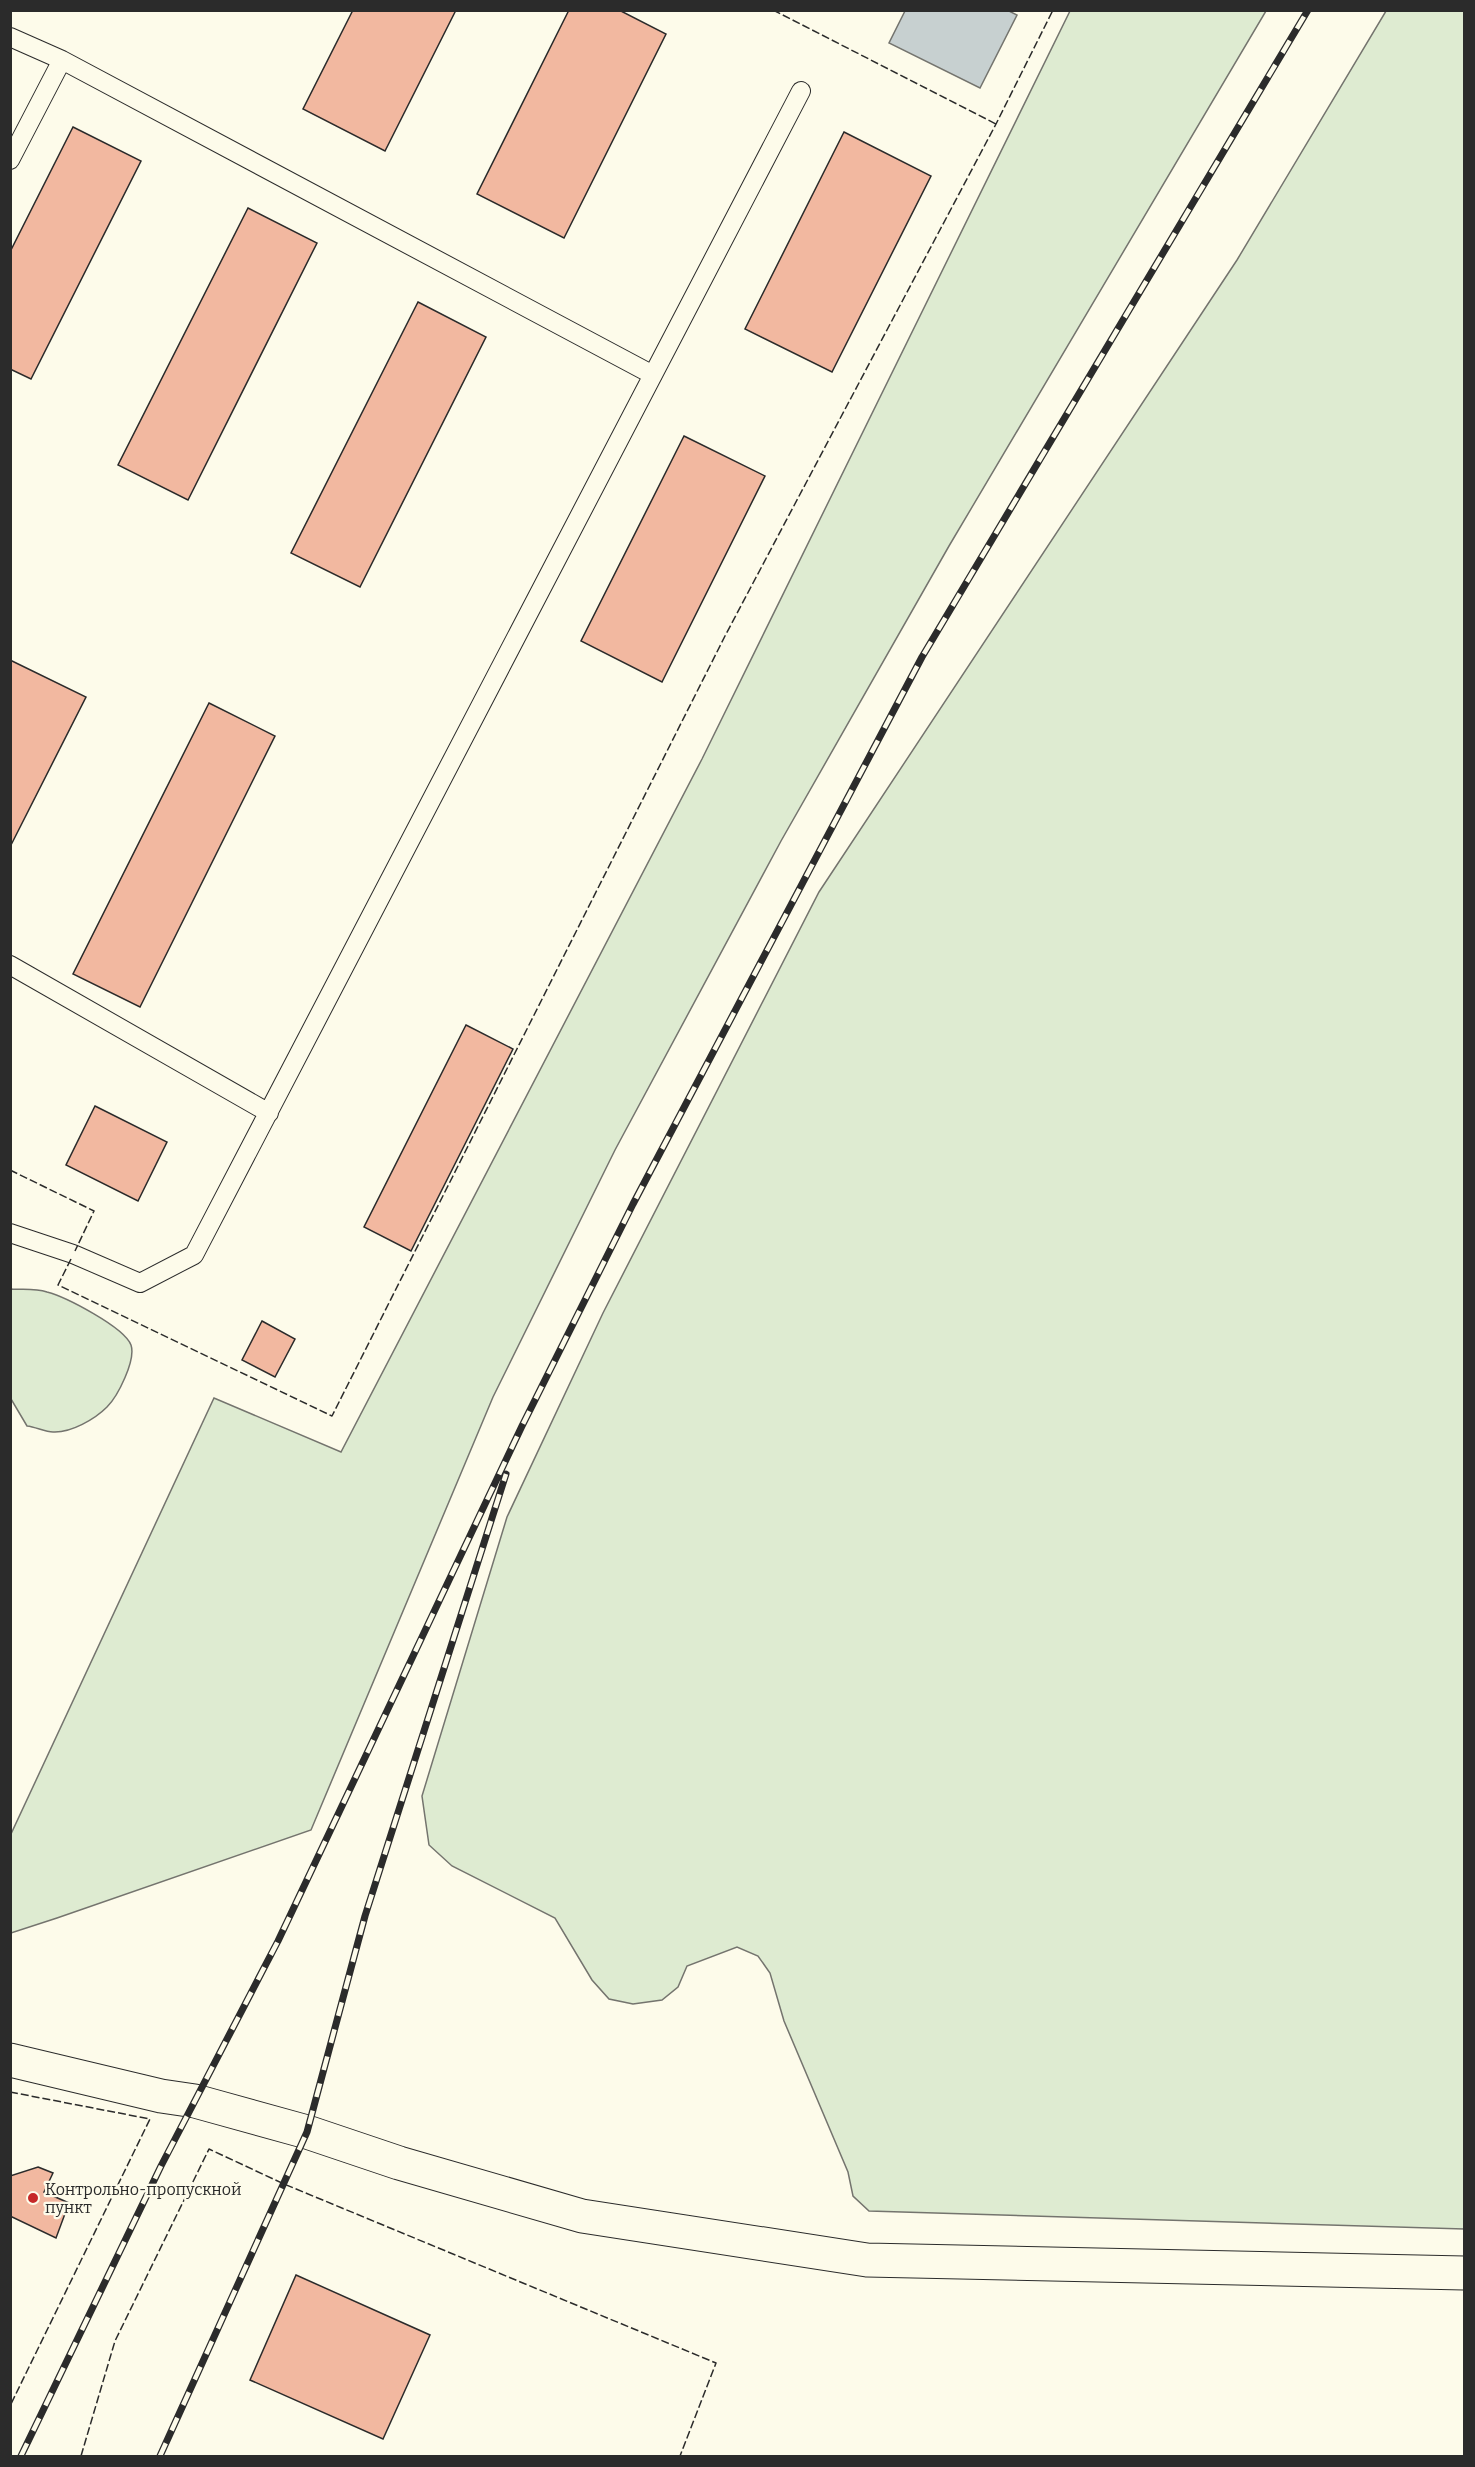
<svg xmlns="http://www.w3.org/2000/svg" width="1475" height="2467" font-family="Bitter,serif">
  <rect width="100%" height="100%" fill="#fdfbea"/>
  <path fill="#deebd1" stroke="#74746e" stroke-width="1.5" d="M1070,11H1266L949,546L781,841L615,1150L493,1397L311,1830L57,1918L11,1933V1834L214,1398L341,1452L702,759Z
    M1386,11H1464V2229L869,2211L853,2196L848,2172L784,2021L770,1973L758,1956L737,1947L687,1966L678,1987L662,2000L633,2004L609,1999L592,1980L555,1918L452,1866L429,1845L422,1796L507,1517L603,1313L819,892L1237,260Z
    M11,1289C23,1290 35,1288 47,1292C66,1297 124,1327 131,1345C136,1360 118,1396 107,1407C95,1419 71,1433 53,1432C45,1432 36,1427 27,1426L11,1399Z"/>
  <path fill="#c7d0d0" stroke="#74746e" stroke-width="1.5" d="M1007,10L1017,15L980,88L889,43L905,11Z"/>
  <path fill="#f2b8a0" stroke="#2b2b2b" stroke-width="1.5" d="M353,10H456L385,151L303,109Z
    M569,10H619L666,34L564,238L477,194Z
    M73,127L141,161L31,379L10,369V252Z
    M844,132L931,176L832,372L745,329Z
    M248,208L317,243L188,500L118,465Z
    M418,302L486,337L360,587L291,553Z
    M684,436L765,476L662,682L581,641Z
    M10,660L86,697L10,847Z
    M209,703L275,736L140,1007L73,974Z
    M466,1025L513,1049L411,1251L364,1227Z
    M95,1106L167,1142L138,1201L66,1165Z
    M262,1321L295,1339L275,1377L242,1360Z
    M38,2167L53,2173L44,2192L69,2203L56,2238L10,2216V2176Z
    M296,2275L430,2335L383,2439L250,2380Z"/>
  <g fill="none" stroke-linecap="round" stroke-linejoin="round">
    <g stroke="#2b2b2b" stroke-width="20">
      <path id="service" d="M10,37L62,60L653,375
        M10,160L62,60
        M10,965L269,1113
        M10,1233L73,1254L140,1283L194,1255L801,91"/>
    </g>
    <g stroke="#2b2b2b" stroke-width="35">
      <path id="tertiary" d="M10,2060L161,2096L195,2101L307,2132L399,2163L582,2216L867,2260L1464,2273"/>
    </g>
    <use href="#service" stroke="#fdfbea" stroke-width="18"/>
    <use href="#tertiary" stroke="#fdfbea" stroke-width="33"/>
    <g stroke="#2b2b2b" stroke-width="7">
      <path id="rail" d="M21,2456L161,2166L278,1941L522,1426L633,1204L922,657L1308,10
        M160,2456L307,2132L365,1916L506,1474"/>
    </g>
    <use href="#rail" stroke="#fdfbea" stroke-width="4.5" stroke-dasharray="14" stroke-linecap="butt"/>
    <path stroke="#2b2b2b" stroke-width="1.5" stroke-dasharray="8 3" stroke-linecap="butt" d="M773,10L996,124
      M10,1170L94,1211L75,1251
      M71,1259L58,1285L332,1416L725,636L996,124L1053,10
      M10,2092L150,2119L10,2406
      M81,2456L115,2341L209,2149L284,2184L716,2363L680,2456"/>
  </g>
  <circle fill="#c62828" stroke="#fdfbea" stroke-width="2" cx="33" cy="2198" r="6"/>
  <g text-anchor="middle" stroke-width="4.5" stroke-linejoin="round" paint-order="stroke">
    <g font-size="16" fill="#2b2b2b" stroke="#fdfbea" text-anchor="start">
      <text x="45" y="2195">Контрольно-пропускной<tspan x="45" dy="18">пункт</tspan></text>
    </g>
  </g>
  <rect width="1475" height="2467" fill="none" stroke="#2b2b2b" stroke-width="24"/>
</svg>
